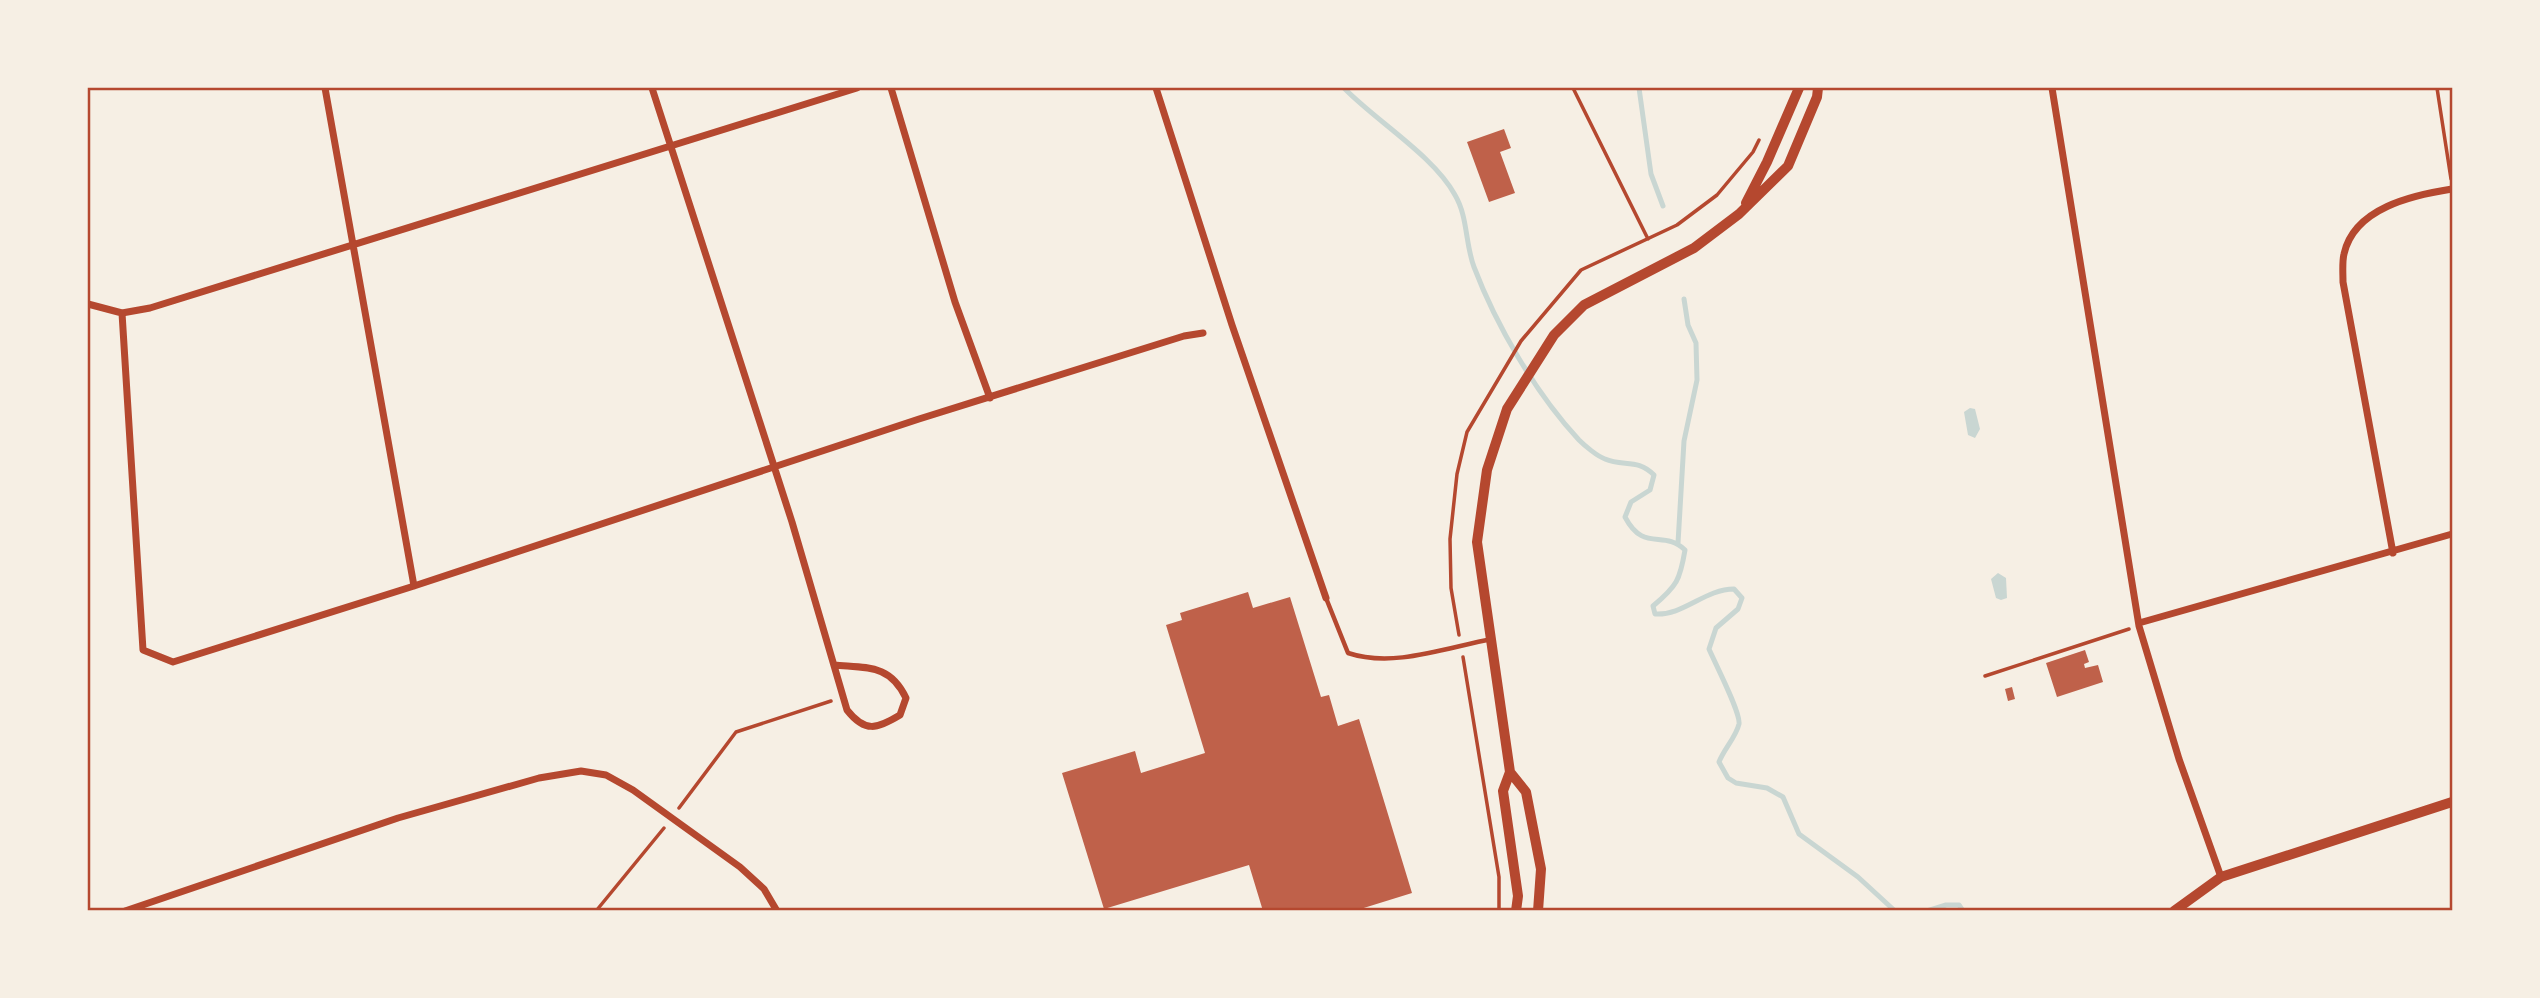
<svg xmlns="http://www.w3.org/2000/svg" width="2540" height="998" font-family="'IBM Plex Sans',sans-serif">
  <rect width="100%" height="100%" fill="#f6efe4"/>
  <path fill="#c9d6d2" d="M1970,408L1975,409L1980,429L1975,438L1968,435L1964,412Z
    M1998,573L2006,578L2007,598L2001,600L1996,598L1991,579Z"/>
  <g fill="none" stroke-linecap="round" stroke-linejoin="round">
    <path stroke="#c9d6d2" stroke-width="5" d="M1344,88C1376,121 1434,156 1455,195C1468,217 1465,243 1474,267C1496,325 1536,394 1579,440C1585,446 1597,456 1605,459C1623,467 1638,458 1654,475L1650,490L1631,502L1625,517C1644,553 1663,529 1685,550C1680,580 1677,586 1653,606L1655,614C1683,616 1705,589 1734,589L1742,598L1738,609L1716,628L1709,649C1714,661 1741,713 1739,724C1736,737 1724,749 1719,762L1728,778L1736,783L1767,788L1783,797L1799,834L1858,877L1895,911
      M1639,88L1651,174L1663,206
      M1678,543L1684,441L1697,380L1696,343L1688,325L1684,299
      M1927,911L1946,905H1959L1963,911"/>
  </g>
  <path fill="#bf614a" d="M1504,129L1511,148L1500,152L1515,193L1489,202L1467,142Z
    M1248,592L1253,608L1290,597L1321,697L1329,695L1338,726L1359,719L1412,893L1354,911H1263L1249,865L1104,909L1062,773L1135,751L1141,773L1205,753L1166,625L1182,620L1180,613Z
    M2085,650L2089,662L2084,664L2085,668L2098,665L2103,682L2057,697L2046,663Z
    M2012,687L2015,699L2008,701L2005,689Z"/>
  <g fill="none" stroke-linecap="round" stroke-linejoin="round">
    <path stroke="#b5482f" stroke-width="3.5" d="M1573,88L1648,239
      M2437,88L2451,179
      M1459,635L1451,588L1450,539L1457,474L1467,432L1521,341L1581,270L1677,225L1717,195L1753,152L1759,140
      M1463,657L1499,877V911
      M1985,676L2129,629
      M679,808L736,732L831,701
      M596,911L664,828"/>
    <path stroke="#b5482f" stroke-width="4.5" d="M1326,598L1348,653C1393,668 1445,648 1492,639"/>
    <path stroke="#b5482f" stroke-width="7" d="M325,88L414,586
      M652,88L792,522L847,710C865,733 877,729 900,715L906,698C890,664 867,668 834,665
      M891,88L955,302L990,398
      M1156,88L1232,325L1326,598
      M2052,88L2139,626L2179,759L2221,877
      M88,304L122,313L150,308L857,88
      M122,313L143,650L173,662L414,586L919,419L1184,336L1203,333
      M2393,553L2343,282C2343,273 2342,262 2344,254C2354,208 2413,195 2452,189
      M2139,623L2452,534
      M125,911L398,818L539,778L581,771L606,775L633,790L740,867L764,889L777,911"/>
    <path stroke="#b5482f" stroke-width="10" d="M1746,203L1767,162L1799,88
      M1510,772L1526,792L1541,869L1538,911
      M1516,911L1518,896L1503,791L1510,772L1477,542L1487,470L1507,409L1554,335L1584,305L1694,248L1739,214L1788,166L1817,97L1818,88
      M2174,911L2221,877L2452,802"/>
  </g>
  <rect width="2540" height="998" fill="none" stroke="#f6efe4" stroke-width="178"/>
  <rect x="89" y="89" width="2362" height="820" fill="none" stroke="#b5482f" stroke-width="2.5"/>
</svg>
